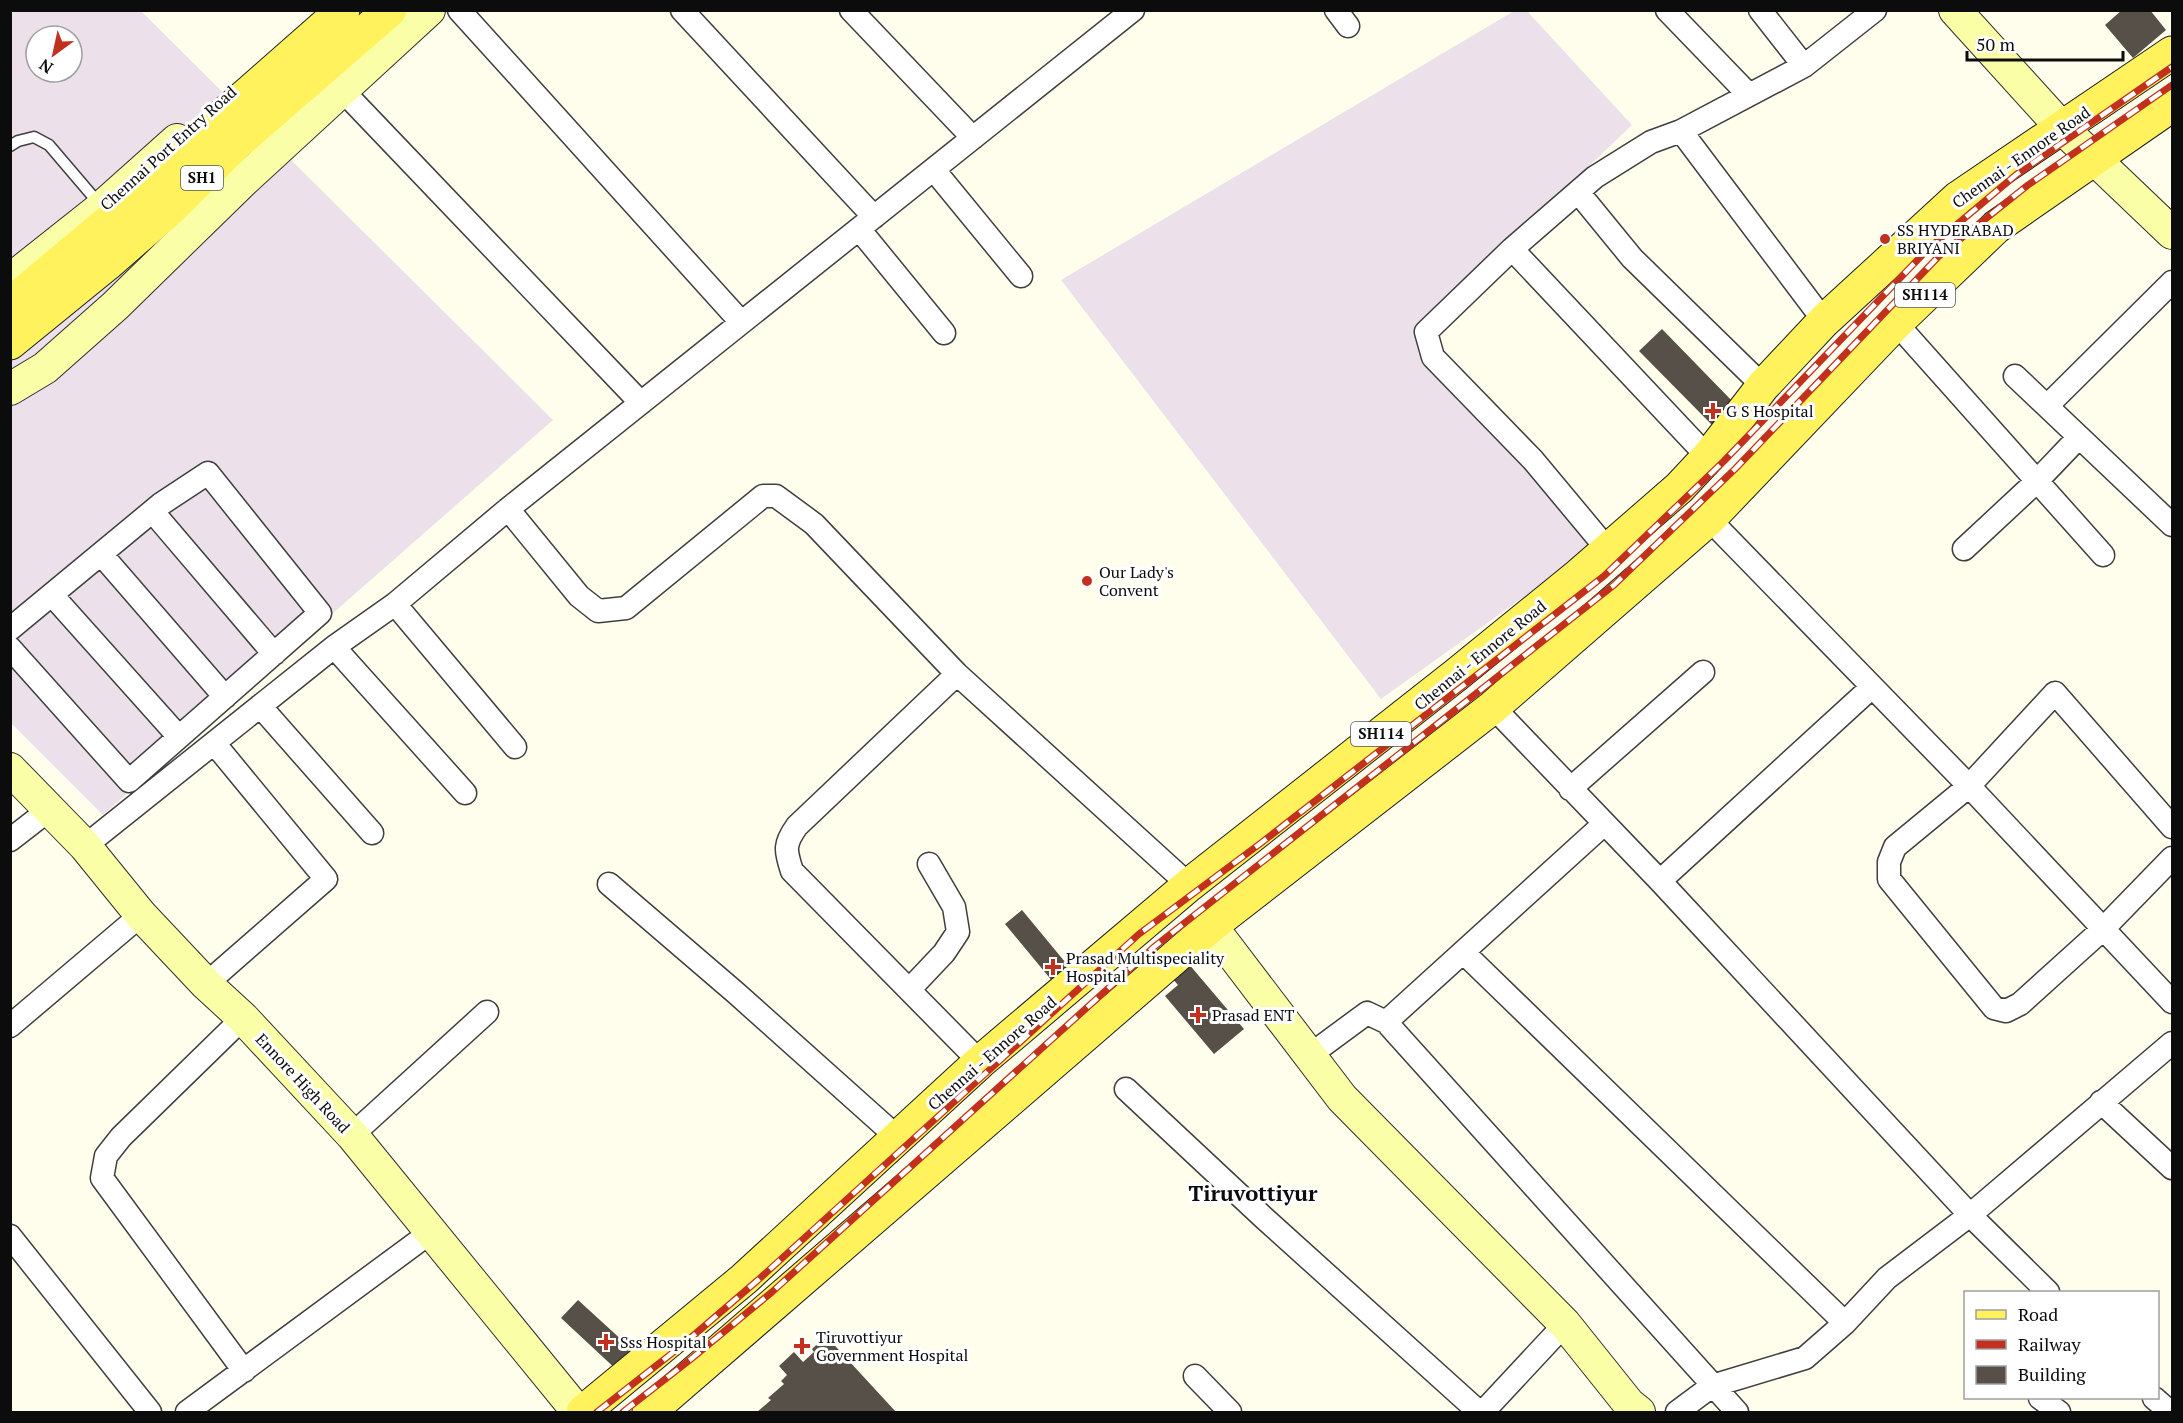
<svg xmlns="http://www.w3.org/2000/svg" width="2183" height="1423" font-family="'PT Serif',serif">
  <rect width="100%" height="100%" fill="#fffeec"/>
  <path fill="#ece0eb" fill-rule="evenodd" d="M10,11H141L553,420L103,815L11,723ZM36,36H72V72H36Z
    M1514,11H1527L1632,125L1414,333L1599,543L1381,699L1061,280Z"/>
  <path fill="#565048" d="M2122,10H2150L2166,30L2133,58L2105,25Z
    M1662,329L1736,405L1713,426L1639,351Z
    M1022,910L1070,968L1053,982L1005,924Z
    M1182,956L1244,1029L1214,1054L1165,996L1178,985L1165,970Z
    M578,1300L636,1353L619,1372L561,1318Z
    M826,1336L896,1412H757L771,1400L768,1398L784,1384L781,1381L787,1375L779,1366L794,1352L803,1362L814,1352L812,1349Z"/>
  <g fill="none" stroke-linecap="round" stroke-linejoin="round">
    <g stroke="#3f3f3f" stroke-width="13">
      <path id="lane" d="M10,146L18,141L34,137L49,145L101,206"/>
    </g>
    <g stroke="#3f3f3f" stroke-width="25">
      <path id="street" d="M459,10L741,322
        M682,10L874,217
        M851,10L973,138
        M1336,10L1348,26
        M1667,10L1749,95
        M1760,10L1804,66
        M342,90L641,403
        M1681,131L1824,321
        M934,170L1021,276
        M1578,192L1632,258L1763,386
        M859,229L944,333
        M1512,249L1708,457
        M1896,323L2103,555
        M2015,376L2172,525
        M2047,406L2172,282
        M508,509L579,596L598,611L626,608L763,496H776L814,524L957,674L1189,885
        M153,512L274,654
        M1709,519L1969,786L2172,1002
        M1964,549L2037,481L2079,437
        M1608,550L1533,460L1433,357L1426,332L1512,249L1595,177L1651,142L1681,131L1804,66L1875,10
        M101,554L225,697
        M52,595L179,737
        M395,604L515,747
        M10,629L161,504L208,473L320,613L129,781L10,648
        M334,647L465,793
        M957,674L797,826C784,844 785,850 792,871L980,1062
        M260,706L372,833
        M1493,707L1660,881L1970,1215L2048,1292
        M1570,789L1703,672
        M2172,827L2055,693L1969,786L1895,847L1889,862V879L1994,1008L2006,1011L2020,1004L2103,929L2172,858
        M10,840L50,809
        M85,846L334,647L395,604L508,509L1133,10
        M1660,881L1872,687
        M609,884L736,993L897,1137
        M1464,953L1845,1323
        M206,984L326,879L214,743
        M909,990L944,953L958,932L954,907L929,864
        M243,1018L121,1137L106,1156L102,1178L244,1371
        M1386,1022L1737,1412
        M10,1026L141,915
        M1310,1055L1367,1013L1386,1022L1604,824
        M1126,1089L1264,1218L1479,1412
        M2101,1102L2172,1168
        M352,1135L487,1012
        M10,1236L150,1412
        M1195,1376L1230,1412
        M2040,1398L2059,1412
        M2154,1398L2170,1412
        M187,1412L431,1232
        M1483,1412L1565,1324
        M1677,1412L1712,1386L1805,1358L1845,1323L1887,1278L1970,1215L2172,1043"/>
    </g>
    <g stroke="#2e2e2e" stroke-width="34">
      <path id="secondary" d="M1955,10L2062,128L2172,233
        M10,280L102,207L177,140
        M10,389L45,368L115,306L242,182L429,10
        M10,769L85,846L141,915L206,984L243,1018L352,1135L578,1412
        M1211,926L1342,1098L1565,1324L1629,1404L1639,1412"/>
    </g>
    <g stroke="#1d1d1d" stroke-width="35">
      <path id="primary" d="M10,304L150,187L218,120L343,10
        M10,343L107,264L170,209L238,142L390,10
        M583,1412L744,1279L980,1062L1189,885L1456,675L1579,575L1679,488L1708,457L1763,386L1824,321L1958,198L2172,53
        M649,1412L1211,926L1493,707L1709,519L1896,323L1996,227L2172,105"/>
    </g>
    <use href="#lane" stroke="#fff" stroke-width="10"/>
    <use href="#street" stroke="#fff" stroke-width="22"/>
    <use href="#secondary" stroke="#faffa7" stroke-width="32"/>
    <use href="#primary" stroke="#fff25c" stroke-width="33"/>
    <g stroke="#c2311e" stroke-width="7">
      <path id="rail" d="M597,1412L680,1347L758,1280L1139,934L1261,843L1604,576L1724,461L1929,248L2017,174L2172,67
        M623,1412L691,1359L772,1292L1154,947L1614,585L1735,469L1939,256L2028,185L2172,85"/>
    </g>
    <use href="#rail" stroke="#fff" stroke-width="4.5" stroke-dasharray="14" stroke-linecap="butt"/>
  </g>
  <g fill="#c2311e" stroke="#fff" stroke-width="2">
    <circle cx="1885" cy="239" r="6"/>
    <path d="M1710 402h6v6h6v6h-6v6h-6v-6h-6v-6h6z"/>
    <circle cx="1087" cy="581" r="6"/>
    <path d="M1050 958h6v6h6v6h-6v6h-6v-6h-6v-6h6z"/>
    <path d="M1195 1006h6v6h6v6h-6v6h-6v-6h-6v-6h6z"/>
    <path d="M603 1333h6v6h6v6h-6v6h-6v-6h-6v-6h6z"/>
    <path d="M799 1337h6v6h6v6h-6v6h-6v-6h-6v-6h6z"/>
  </g>
  <g text-anchor="middle" stroke-width="6" stroke-linejoin="round" paint-order="stroke">
    <g fill="#fff" stroke="#555" stroke-width="1.5">
      <rect x="181" y="166" width="42" height="24" rx="4.5"/>
      <rect x="1895" y="283" width="60" height="24" rx="4.5"/>
      <rect x="1351" y="722" width="60" height="24" rx="4.5"/>
    </g>
    <g font-size="15" font-weight="bold" fill="#0c0c0c">
      <text x="202" y="183">SH1</text>
      <text x="1925" y="300">SH114</text>
      <text x="1381" y="739">SH114</text>
    </g>
    <g font-size="16" fill="#0c0c0c" stroke="#fff">
      <text transform="translate(168 148) rotate(-42)" y="6">Chennai Port Entry Road</text>
      <text transform="translate(2021 157) rotate(-35)" y="6">Chennai - Ennore Road</text>
      <text transform="translate(1480 655) rotate(-39)" y="6">Chennai - Ennore Road</text>
      <text transform="translate(992 1053) rotate(-41)" y="6">Chennai - Ennore Road</text>
      <text transform="translate(303 1083) rotate(47)" y="6">Ennore High Road</text>
    </g>
    <g font-size="16" fill="#0c0c0c" stroke="#fff" text-anchor="start">
      <text x="1897" y="236">SS HYDERABAD<tspan x="1897" dy="18">BRIYANI</tspan></text>
      <text x="1726" y="417">G S Hospital</text>
      <text x="1099" y="578">Our Lady's<tspan x="1099" dy="18">Convent</tspan></text>
      <text x="1066" y="964">Prasad Multispeciality<tspan x="1066" dy="18">Hospital</tspan></text>
      <text x="1212" y="1021">Prasad ENT</text>
      <text x="816" y="1343">Tiruvottiyur<tspan x="816" dy="18">Government Hospital</tspan></text>
      <text x="620" y="1348">Sss Hospital</text>
    </g>
    <g font-size="22" font-weight="bold" fill="#0c0c0c" stroke="#fff">
      <text x="1253" y="1201">Tiruvottiyur</text>
    </g>
  </g>
  <rect width="2183" height="1423" fill="none" stroke="#0c0c0c" stroke-width="24"/>
  <rect x="1964" y="1291" width="195" height="108" fill="#ffffff" stroke="#9e9e9e" stroke-width="1.5"/>
  <rect x="1976" y="1310" width="30" height="9" fill="#fff25c" stroke="#9e9e9e" stroke-width="1.5"/>
  <text x="2018" y="1321" font-size="18" fill="#0c0c0c">Road</text>
  <rect x="1976" y="1340" width="30" height="9" fill="#c2311e" stroke="#9e9e9e" stroke-width="1.5"/>
  <text x="2018" y="1351" font-size="18" fill="#0c0c0c">Railway</text>
  <rect x="1976" y="1366" width="30" height="18" fill="#565048" stroke="#9e9e9e" stroke-width="1.5"/>
  <text x="2018" y="1381" font-size="18" fill="#0c0c0c">Building</text>
  <g transform="translate(54 54) rotate(213)"><circle r="28" fill="#ffffff" stroke="#9e9e9e" stroke-width="1.5"/>
  <path d="M0-4.5L10 22L0 15L-10 22Z" fill="#c2311e"/>
  <text y="-9" font-size="16" font-weight="bold" text-anchor="middle" fill="#0c0c0c">N</text>
  </g>
  <path d="M1967 51v9h156v-9" fill="none" stroke="#0c0c0c" stroke-width="3"/>
  <text x="1976" y="51" font-size="18" fill="#0c0c0c" stroke="#ffffff" stroke-width="4.5" paint-order="stroke">50 m</text>
</svg>
